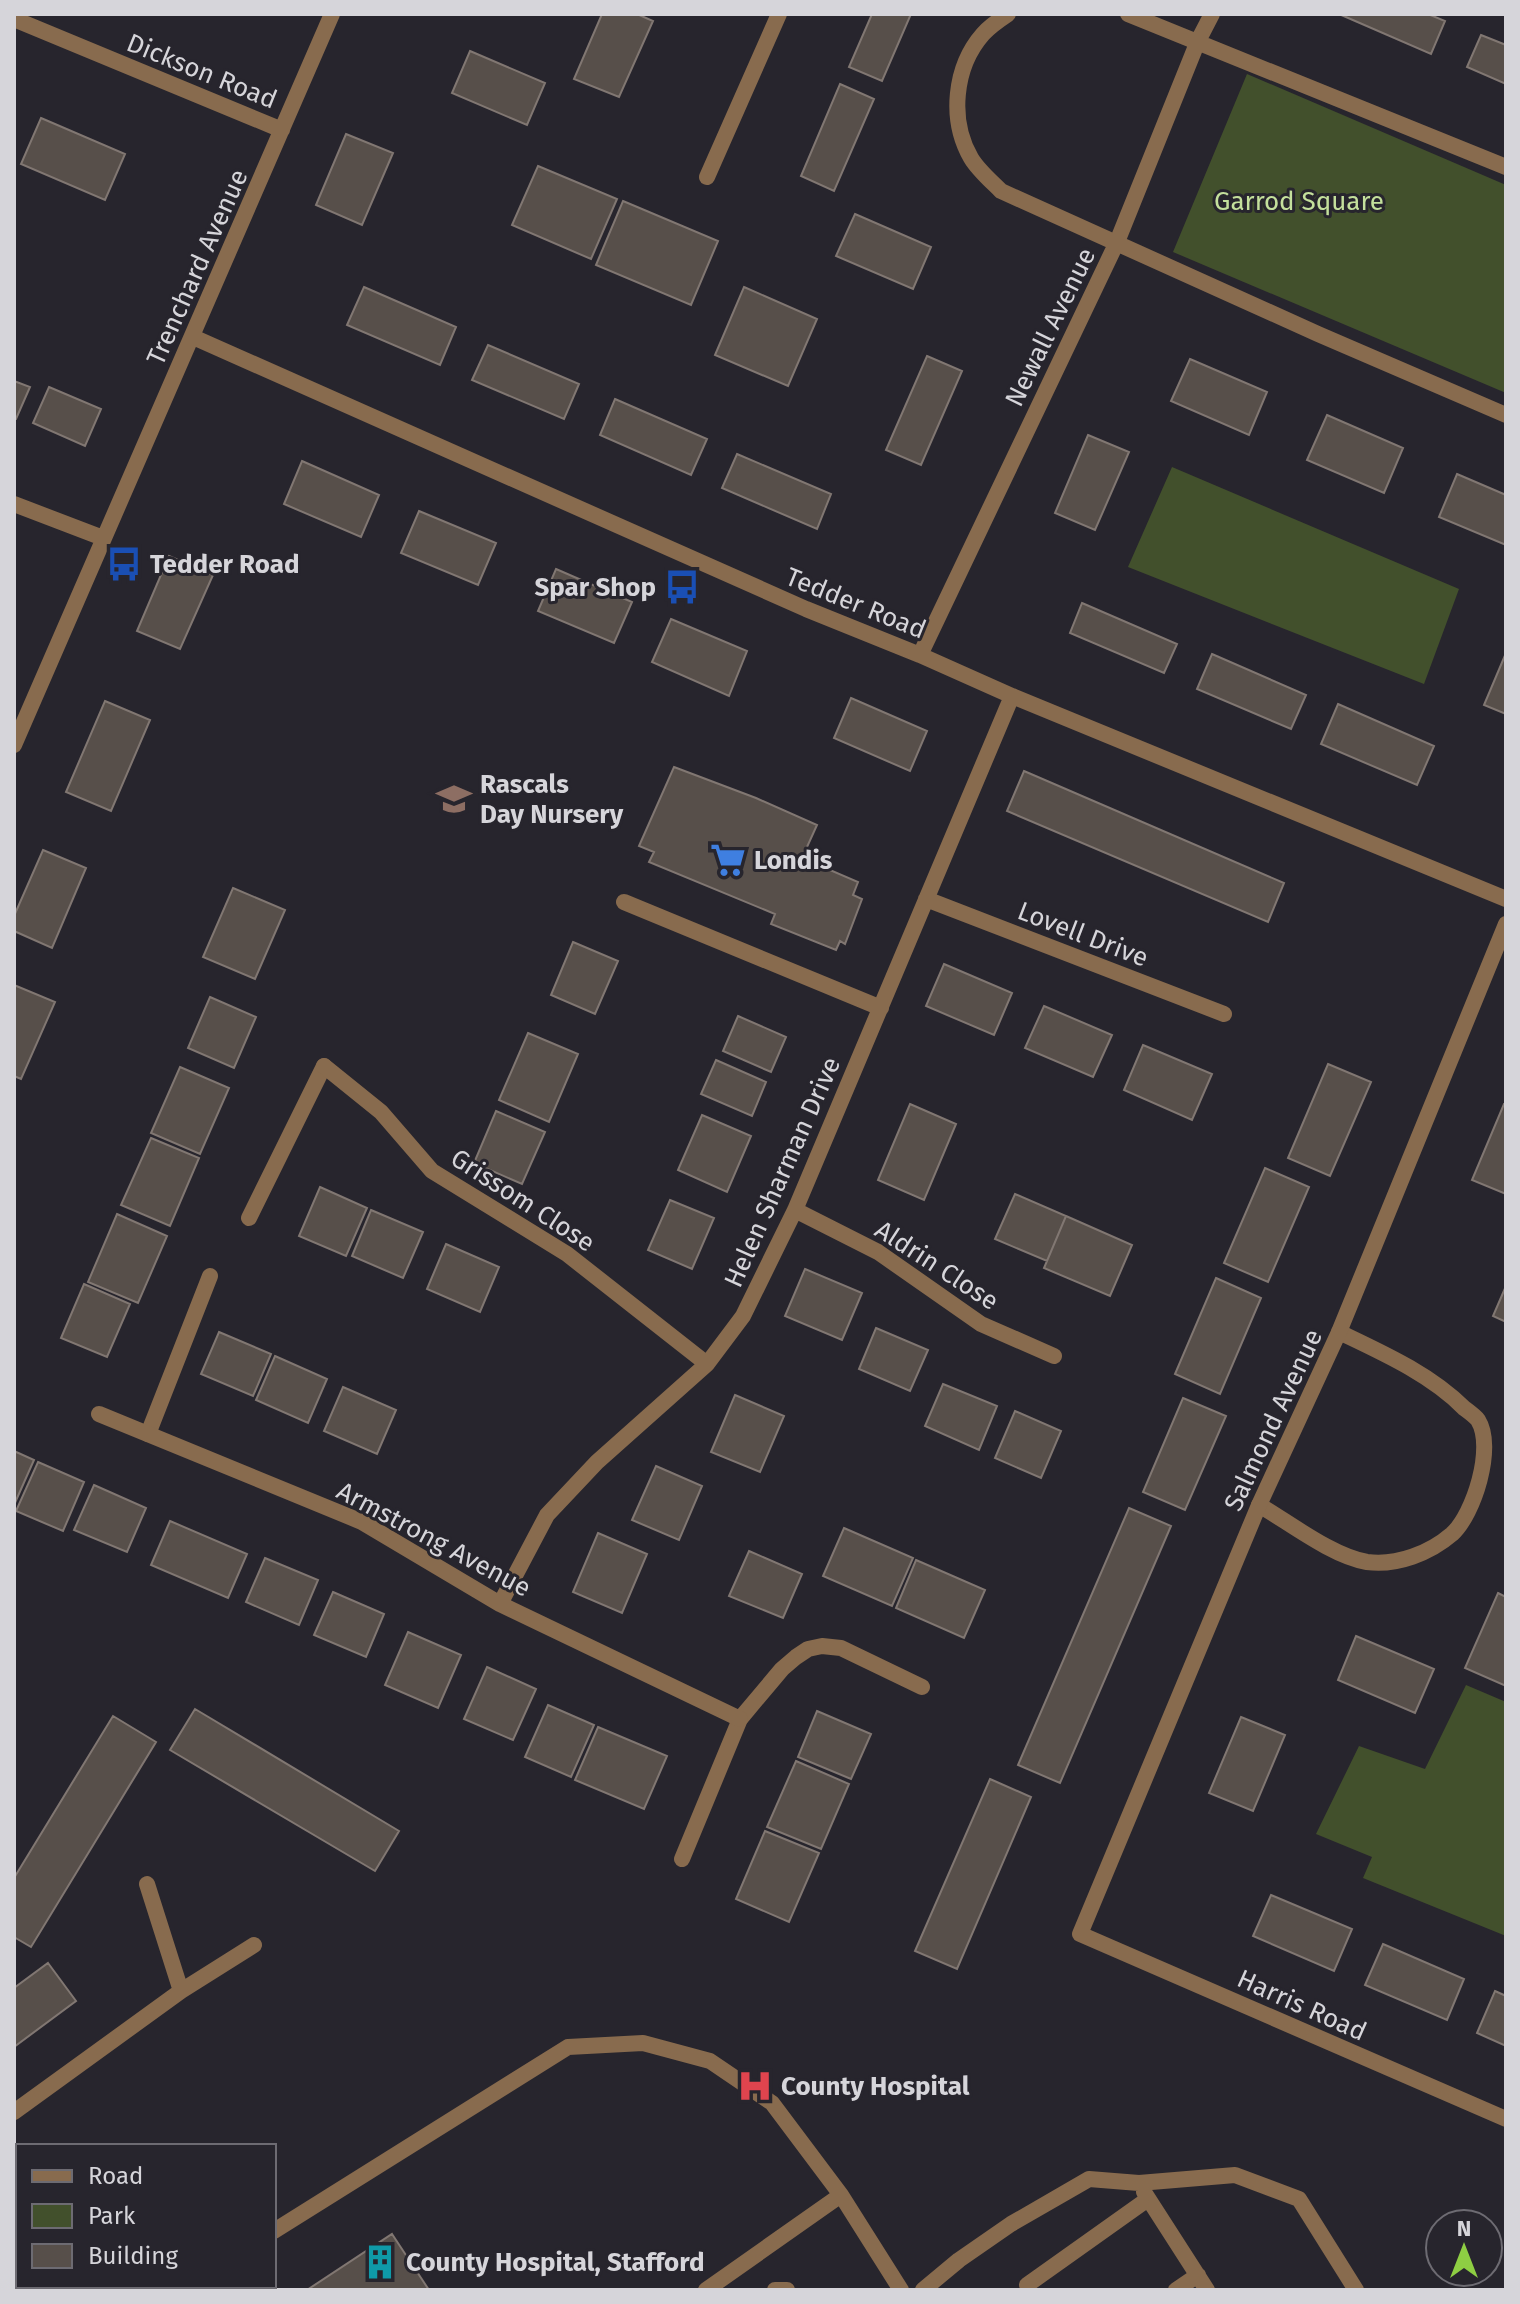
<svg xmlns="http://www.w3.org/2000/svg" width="1520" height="2304" font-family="'Fira Sans',sans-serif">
  <rect width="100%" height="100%" fill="#27252d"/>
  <path fill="#42502c" d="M1247,74L1506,185V393L1173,252Z
    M1172,467L1459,589L1424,684L1128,567Z
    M1466,1685L1506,1702V1936L1363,1878L1372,1857L1316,1834L1359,1746L1425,1769Z"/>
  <path fill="#574f4a" stroke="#817772" stroke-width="2" d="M602,14H637L653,21L619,97L574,79Z
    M872,14H911L882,81L849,67Z
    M1339,14H1428L1445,21L1431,54Z
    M1481,35L1506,45V84L1467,67Z
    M470,51L545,83L527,125L452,93Z
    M840,84L874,99L834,191L801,176Z
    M41,118L125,154L105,200L21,164Z
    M346,134L393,153L362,225L316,205Z
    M538,166L617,199L591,259L512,225Z
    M623,201L718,241L691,305L596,265Z
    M855,214L931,247L913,289L836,256Z
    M364,287L456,327L440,365L347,325Z
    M744,287L817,319L788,386L715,355Z
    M488,345L579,384L564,419L472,380Z
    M927,356L962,371L921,465L886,450Z
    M1190,359L1267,392L1249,435L1171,401Z
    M14,381L30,387L16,419H14Z
    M49,387L101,409L85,446L33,423Z
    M615,399L707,439L691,475L600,435Z
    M1327,415L1403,448L1384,493L1307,460Z
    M1088,435L1129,452L1095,530L1055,513Z
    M737,454L831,494L817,529L722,488Z
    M302,461L379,495L361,537L284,504Z
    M1457,474L1506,495V545L1439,517Z
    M419,511L496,543L478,585L401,553Z
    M169,556L213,575L180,649L137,631Z
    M556,569L632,602L614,643L538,611Z
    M1082,603L1177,644L1164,673L1070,633Z
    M671,619L747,651L729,696L652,662Z
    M1506,653V714L1484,705Z
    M1212,654L1306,695L1291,729L1197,689Z
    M851,698L927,731L910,771L834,738Z
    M105,701L150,720L111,811L66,792Z
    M1338,704L1434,746L1417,785L1321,744Z
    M674,767L756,798L817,825L802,858L858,882L853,895L862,899L845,944L840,941L836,950L771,924L775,914L649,862L654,852L639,846Z
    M1024,771L1284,883L1268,922L1007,811Z
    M43,850L86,868L52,948L14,931V916Z
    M233,888L285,910L255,979L203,957Z
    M573,942L618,961L595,1014L551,995Z
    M944,964L1012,993L994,1035L926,1006Z
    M14,985L55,1002L21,1079L14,1076Z
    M210,997L256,1017L234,1068L188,1048Z
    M1044,1006L1112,1035L1093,1077L1025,1048Z
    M738,1016L786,1037L771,1072L723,1051Z
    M528,1033L578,1054L549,1122L499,1100Z
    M1143,1045L1212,1074L1192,1120L1124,1090Z
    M716,1060L766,1082L752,1116L701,1094Z
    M1328,1064L1371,1082L1330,1176L1288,1158Z
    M180,1067L229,1088L200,1154L151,1133Z
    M910,1104L956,1124L924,1200L878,1180Z
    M1504,1104H1506V1194L1472,1180Z
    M496,1111L545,1132L522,1184L474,1163Z
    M702,1115L751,1136L727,1192L678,1170Z
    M151,1138L199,1158L170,1226L121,1205Z
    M1265,1168L1309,1187L1268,1282L1224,1263Z
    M320,1187L367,1208L346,1256L299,1236Z
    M1015,1194L1066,1216L1047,1261L995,1239Z
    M670,1200L714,1218L692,1269L648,1250Z
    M371,1210L423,1232L403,1278L352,1256Z
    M117,1214L167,1236L138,1303L88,1282Z
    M1066,1216L1132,1245L1110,1296L1044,1268Z
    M446,1244L499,1267L480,1312L427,1289Z
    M805,1269L862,1293L842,1340L785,1316Z
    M1216,1278L1261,1298L1220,1394L1175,1374Z
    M84,1284L130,1304L107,1357L61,1338Z
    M1506,1286V1322L1493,1316Z
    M876,1328L928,1350L910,1391L859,1369Z
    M219,1332L271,1354L253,1396L201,1374Z
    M275,1356L327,1379L308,1423L256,1400Z
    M943,1384L997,1406L979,1450L925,1426Z
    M343,1387L396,1410L377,1454L324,1431Z
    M735,1395L784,1416L760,1472L711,1452Z
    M1183,1398L1226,1416L1185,1510L1143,1492Z
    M1015,1411L1061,1431L1041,1478L995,1458Z
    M14,1451L34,1460L14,1505Z
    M38,1462L84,1482L63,1531L16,1511Z
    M656,1466L702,1486L679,1540L632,1520Z
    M94,1485L146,1508L127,1552L74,1530Z
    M1129,1508L1171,1526L1060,1783L1018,1765Z
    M170,1521L247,1554L228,1598L151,1565Z
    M844,1528L913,1558L892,1606L823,1576Z
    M598,1533L647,1554L622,1613L573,1592Z
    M749,1551L802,1574L783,1618L729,1596Z
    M265,1558L318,1580L299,1625L246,1602Z
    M916,1560L985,1590L964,1638L896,1608Z
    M333,1592L384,1614L366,1657L314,1635Z
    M1498,1593L1506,1597V1686L1465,1668Z
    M408,1632L461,1655L438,1708L385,1685Z
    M1356,1636L1434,1669L1415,1713L1338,1680Z
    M487,1667L536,1689L513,1740L464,1719Z
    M548,1705L594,1725L571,1777L525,1757Z
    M195,1709L399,1831L375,1871L170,1750Z
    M817,1711L871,1734L851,1779L798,1757Z
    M113,1716L156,1742L31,1947L14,1937V1878Z
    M1241,1717L1285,1735L1253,1811L1209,1793Z
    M598,1727L667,1756L644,1809L575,1780Z
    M796,1761L849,1784L821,1849L767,1827Z
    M990,1779L1031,1797L957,1969L915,1951Z
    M765,1831L819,1853L789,1922L736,1899Z
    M1271,1895L1352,1929L1334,1971L1253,1936Z
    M1383,1944L1464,1979L1447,2020L1365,1985Z
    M48,1963L76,2001L14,2047V1988Z
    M1495,1991L1506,1996V2046L1477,2033Z
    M392,2234L429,2290H307Z"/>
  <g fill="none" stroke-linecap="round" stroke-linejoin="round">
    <path stroke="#886b4e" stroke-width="16" d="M249,1218L324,1066
      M148,1434L210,1276
      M1259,1505C1290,1523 1332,1556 1367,1562C1397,1566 1430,1553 1452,1534C1474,1514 1495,1447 1478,1420C1475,1416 1468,1411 1464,1408C1430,1374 1383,1353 1339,1332
      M682,1859L740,1719L782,1669L796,1657L808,1649L822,1646L841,1648L922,1687
      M1144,2192L1207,2290
      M274,2231L568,2047L643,2043L710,2061L772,2103L841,2195L901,2290
      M1027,2285L1148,2199
      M186,2290L192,2286
      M706,2290L841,2195
      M775,2290H787
      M923,2290L959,2260L1011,2224L1089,2179L1139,2183L1235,2175L1299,2199L1356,2290
      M1176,2290L1198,2275"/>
    <path stroke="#886b4e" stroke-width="16" d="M1008,14C999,20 990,26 983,34C954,67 949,120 971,158C978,170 991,181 1001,191L1318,334L1506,415
      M1128,14L1506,167
      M14,19L282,130
      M707,177L779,14
      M193,337L806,609L920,655L1012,696L1506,899
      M14,504L103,538
      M920,655L1117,242L1198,41L1212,14
      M14,745L332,14
      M926,899L1224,1014
      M624,902L881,1008
      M1506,924L1339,1332L1259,1505L1080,1934L1506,2119
      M324,1066L381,1112L432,1171L567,1254L707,1364
      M795,1210L878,1252L981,1324L1054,1356
      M99,1414L362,1522L500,1604L740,1719
      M500,1604L547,1515L597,1462L707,1364L743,1316L795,1210L1012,696
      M181,1991L254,1945
      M14,2112L181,1991L147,1884"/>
  </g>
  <defs>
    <g id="bus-bare" transform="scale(2.76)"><path d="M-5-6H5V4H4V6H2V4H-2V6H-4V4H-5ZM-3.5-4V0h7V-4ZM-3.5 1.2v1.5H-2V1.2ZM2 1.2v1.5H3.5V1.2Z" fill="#1a4fb4" stroke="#27252d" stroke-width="2.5" paint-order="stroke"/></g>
    <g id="school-bare" transform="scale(2.76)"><path d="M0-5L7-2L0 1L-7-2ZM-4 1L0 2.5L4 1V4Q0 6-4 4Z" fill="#8d6e63" stroke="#27252d" stroke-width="2.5" paint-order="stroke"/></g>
    <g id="supermarket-bare" transform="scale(2.76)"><path d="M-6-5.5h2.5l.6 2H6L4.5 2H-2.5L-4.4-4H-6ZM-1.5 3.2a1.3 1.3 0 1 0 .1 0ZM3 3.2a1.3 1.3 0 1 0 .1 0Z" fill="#3f7fe0" stroke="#27252d" stroke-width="2.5" paint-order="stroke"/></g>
    <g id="hospital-bare" transform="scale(2.76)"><path d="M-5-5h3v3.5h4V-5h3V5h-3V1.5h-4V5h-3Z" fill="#e0444e" stroke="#27252d" stroke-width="2.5" paint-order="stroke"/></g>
    <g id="building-bare" transform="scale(2.76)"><path d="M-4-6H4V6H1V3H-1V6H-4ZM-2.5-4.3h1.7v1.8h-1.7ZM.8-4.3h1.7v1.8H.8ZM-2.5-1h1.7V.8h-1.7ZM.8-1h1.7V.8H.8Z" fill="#0f9aa8" stroke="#27252d" stroke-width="2.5" paint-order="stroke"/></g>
  </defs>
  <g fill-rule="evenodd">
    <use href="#bus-bare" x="124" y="564"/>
    <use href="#bus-bare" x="682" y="587"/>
    <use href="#school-bare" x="454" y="799"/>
    <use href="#supermarket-bare" x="728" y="860"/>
    <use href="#hospital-bare" x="755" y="2086"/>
    <use href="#building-bare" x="380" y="2262"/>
  </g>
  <g text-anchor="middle" stroke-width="6" stroke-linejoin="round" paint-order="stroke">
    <g font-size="26" fill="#d6d5da" stroke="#27252d">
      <text transform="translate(202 71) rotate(22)" y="9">Dickson Road</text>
      <text transform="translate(197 267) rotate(-66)" y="9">Trenchard Avenue</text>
      <text transform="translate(1050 327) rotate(-64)" y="9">Newall Avenue</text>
      <text transform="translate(856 603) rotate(22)" y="9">Tedder Road</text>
      <text transform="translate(1083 934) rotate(21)" y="9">Lovell Drive</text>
      <text transform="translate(782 1172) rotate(-66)" y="9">Helen Sharman Drive</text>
      <text transform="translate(523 1200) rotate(33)" y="9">Grissom Close</text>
      <text transform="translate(937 1265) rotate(33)" y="9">Aldrin Close</text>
      <text transform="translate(1273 1420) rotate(-65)" y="9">Salmond Avenue</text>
      <text transform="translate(434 1539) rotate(28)" y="9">Armstrong Avenue</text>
      <text transform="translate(1302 2005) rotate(24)" y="9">Harris Road</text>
    </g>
    <g font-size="26" fill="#c4e09c" stroke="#27252d">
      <text x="1299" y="210">Garrod Square</text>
    </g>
    <g font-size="26" font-weight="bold" fill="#d6d5da" stroke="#27252d" text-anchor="start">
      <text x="150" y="573">Tedder Road</text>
      <text x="656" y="596" text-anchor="end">Spar Shop</text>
      <text x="480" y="793">Rascals<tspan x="480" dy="30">Day Nursery</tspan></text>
      <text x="754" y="869">Londis</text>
      <text x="781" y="2095">County Hospital</text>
      <text x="406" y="2271">County Hospital, Stafford</text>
    </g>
  </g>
  <rect width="1520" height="2304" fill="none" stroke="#d6d5da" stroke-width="32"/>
  <rect x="16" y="2144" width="260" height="144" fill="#27252d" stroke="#6d6b72" stroke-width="2"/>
  <rect x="32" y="2170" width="40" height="12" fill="#886b4e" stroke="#6d6b72" stroke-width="2"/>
  <text x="88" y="2184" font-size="24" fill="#d6d5da">Road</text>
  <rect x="32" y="2204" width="40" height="24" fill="#42502c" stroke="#6d6b72" stroke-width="2"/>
  <text x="88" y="2224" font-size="24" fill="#d6d5da">Park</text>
  <rect x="32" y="2244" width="40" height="24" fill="#574f4a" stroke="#6d6b72" stroke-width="2"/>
  <text x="88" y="2264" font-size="24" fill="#d6d5da">Building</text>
  <g transform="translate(1464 2248)"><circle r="38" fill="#27252d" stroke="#6d6b72" stroke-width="2"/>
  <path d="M0-6L14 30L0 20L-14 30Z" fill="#8ece43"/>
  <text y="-12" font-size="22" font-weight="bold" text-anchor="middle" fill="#d6d5da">N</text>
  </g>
</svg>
